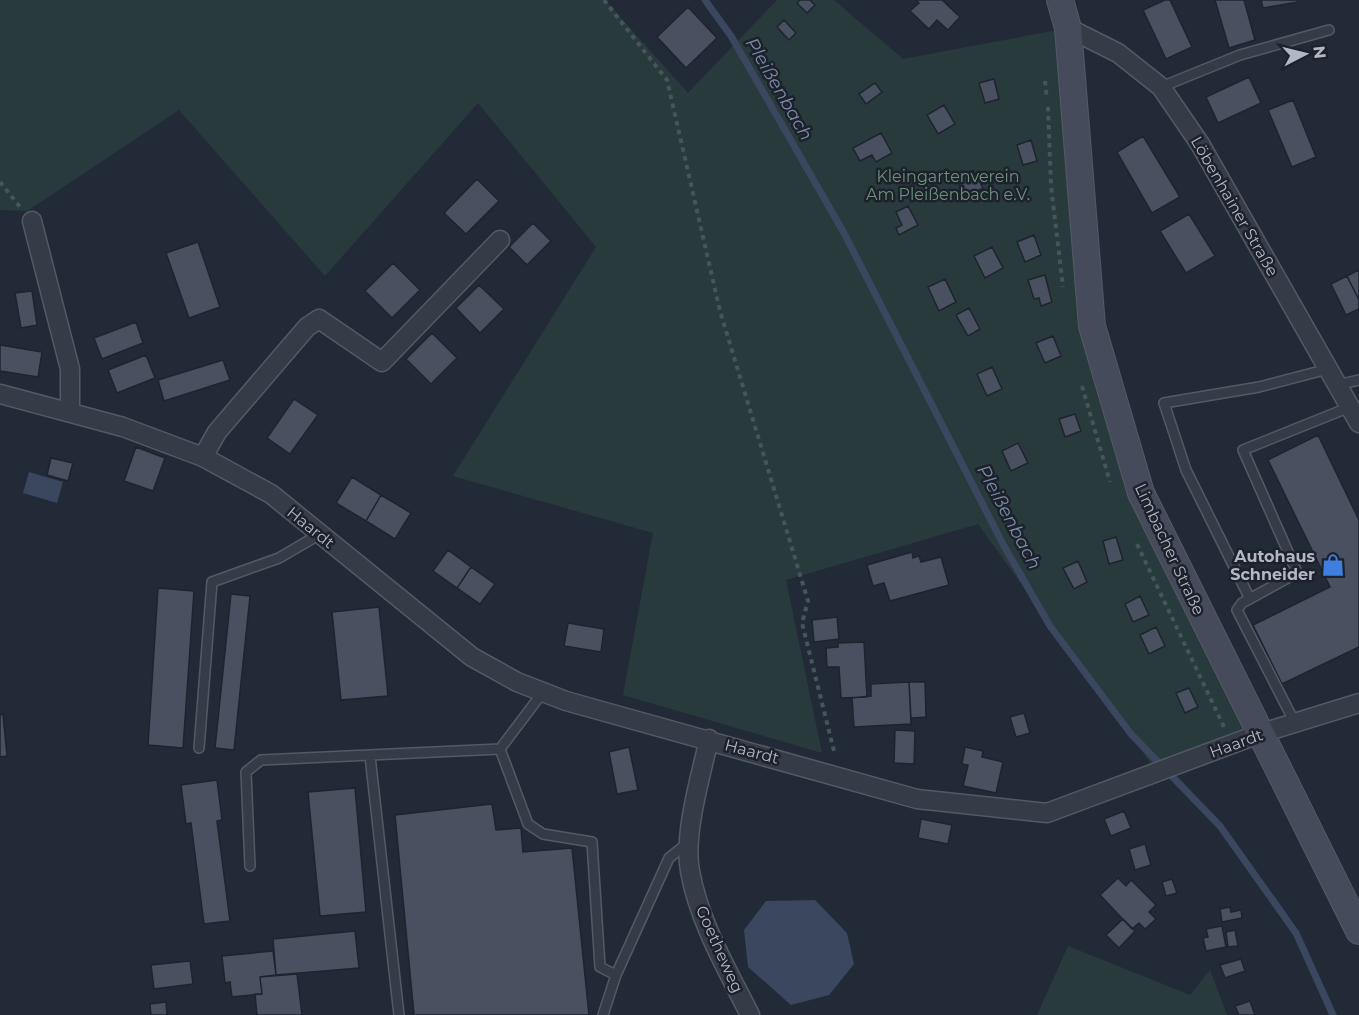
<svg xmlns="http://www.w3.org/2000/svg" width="1359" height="1015" font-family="Montserrat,sans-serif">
  <rect width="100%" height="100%" fill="#232a37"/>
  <path fill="#293a3c" d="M0,0H605L688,93L777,0H834L903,59L1068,28L1092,326L1141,493L1259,734L1157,772L978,524L786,580L822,753L623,695L653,533L453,476L596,247L478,103L325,276L179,110L27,211L0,210Z
    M1068,946L1190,995L1210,970L1227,1015H1037Z"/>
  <path fill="#3a475e" d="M29,472L63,482L57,503L23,493Z
    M815,900L847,933L854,964L829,995L791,1005L748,967L744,930L766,901Z"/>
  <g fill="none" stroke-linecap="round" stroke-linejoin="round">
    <path stroke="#3a475e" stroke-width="7" d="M705,0L731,36L844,233L1004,546L1050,626L1131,734L1220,826L1296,933L1333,1015"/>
  </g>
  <path fill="#495160" stroke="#1e232e" stroke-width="1.5" d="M800,0H810L815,5L807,13L797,3Z
    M916,0H942L960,17L948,30L937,20L929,29L910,11L919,3Z
    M1165,0H1170L1192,47L1166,59L1143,10Z
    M1215,0H1244L1255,40L1229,48Z
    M1261,0H1297L1298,2L1263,8Z
    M688,7L717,38L686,68L657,37Z
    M784,20L796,33L789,40L777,27Z
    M1249,77L1261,103L1218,123L1206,97Z
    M994,79L999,99L985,103L979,83Z
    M875,83L882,92L866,104L859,94Z
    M1293,100L1316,157L1292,167L1268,110Z
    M944,105L955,124L938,134L927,115Z
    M881,133L892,153L876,162L872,155L860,161L853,148Z
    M1143,136L1180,197L1152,213L1117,152Z
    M1031,140L1037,161L1023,165L1017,145Z
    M973,170L983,188L966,197L957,179Z
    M477,179L499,201L466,234L444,213Z
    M908,206L918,225L899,235L896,228L902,225L896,212Z
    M1189,214L1215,256L1186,273L1160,231Z
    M533,223L551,241L527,265L509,247Z
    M1034,235L1041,255L1025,262L1017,242Z
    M198,242L220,307L189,318L166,253Z
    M992,247L1003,268L985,278L974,256Z
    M393,263L420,290L392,318L365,291Z
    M1359,270V300L1347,276Z
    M1045,275L1052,302L1041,306L1039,298L1034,299L1028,280Z
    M1347,276L1359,300V309L1346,315L1331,284Z
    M945,279L956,302L939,311L928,287Z
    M479,285L504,309L480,333L456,308Z
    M32,291L37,325L21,328L15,293Z
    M969,308L980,329L968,336L956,315Z
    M136,322L143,343L102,359L94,338Z
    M432,333L457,358L431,384L406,359Z
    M1053,336L1061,356L1045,363L1036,343Z
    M0,345L42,352L38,377L0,371Z
    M146,355L155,378L117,393L108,370Z
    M223,360L230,380L164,401L158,380Z
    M992,367L1002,389L987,396L977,374Z
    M294,399L318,415L290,454L267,438Z
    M1075,414L1081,431L1065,437L1059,419Z
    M1318,435L1359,520V647L1282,684L1253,625L1330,587L1268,460Z
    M1018,443L1028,463L1011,471L1002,451Z
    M136,447L165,458L153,491L124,481Z
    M51,458L73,463L68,481L47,475Z
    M352,477L381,495L366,521L336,503Z
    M381,495L411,513L395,539L366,521Z
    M1116,537L1123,560L1109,564L1103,541Z
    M448,550L471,567L457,588L433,571Z
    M912,552L913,558L919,556L921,562L941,557L949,585L890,601L884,583L873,586L867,565Z
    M1078,561L1087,582L1074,589L1063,568Z
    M471,567L495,584L480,604L457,588Z
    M158,588L194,591L183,748L148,745Z
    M231,594L250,596L234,750L215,748Z
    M1140,596L1149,615L1133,622L1125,604Z
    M379,607L388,696L341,700L332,612Z
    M837,617L839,639L814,642L812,620Z
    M568,623L604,629L601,652L564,646Z
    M1156,627L1165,646L1149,654L1140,635Z
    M864,642L867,697L841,698L839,667H827L826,648L838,647V643Z
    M909,682L911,724L854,727L852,698L871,696V684Z
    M909,682H925L926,717L911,718Z
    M1189,688L1198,707L1185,713L1176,693Z
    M1024,713L1030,733L1016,737L1010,717Z
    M3,714L7,756L0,757V715Z
    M895,730L915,731L914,764L894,763Z
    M629,747L638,790L617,794L609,752Z
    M965,747L983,751L982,757L1003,762L996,793L963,786L968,765L962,764Z
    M217,780L222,820L217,821L230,921L204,924L191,823L186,824L181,785Z
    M355,788L366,912L320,916L308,792Z
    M492,804L496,830L521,828L523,852L572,848L589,1015H414L395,815Z
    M1124,811L1131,828L1111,836L1104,819Z
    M921,819L952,825L948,844L918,838Z
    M1145,844L1151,865L1135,870L1129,849Z
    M1118,878L1126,886L1131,880L1156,905L1149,912L1156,919L1145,929L1139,923L1132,929L1100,895Z
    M1172,879L1177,893L1166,896L1162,882Z
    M1230,907L1231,912L1241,910L1242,918L1222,922L1220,909Z
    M1123,919L1135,931L1119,948L1106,935Z
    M1222,926L1226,947L1206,951L1203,938L1208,937L1206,929Z
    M1235,930L1238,946L1228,947L1226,932Z
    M355,931L359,968L276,975L273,939Z
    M273,951L276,975L260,977L262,994L232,997L230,982L225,983L222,956Z
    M1241,959L1245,971L1225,978L1220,965Z
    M190,961L193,984L154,989L151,965Z
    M297,974L302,1015H257L255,994H262L260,977Z
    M1250,1001L1255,1015H1239L1235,1006Z
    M166,1002L167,1015H151L150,1004Z"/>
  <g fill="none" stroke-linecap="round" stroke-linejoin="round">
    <g stroke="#545a65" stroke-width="12">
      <path id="lane" d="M1161,87L1240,55L1329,30
        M1337,385L1359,380
        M1250,599L1186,470L1164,403L1259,387L1328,369
        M1295,723L1237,610L1242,603L1295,574L1296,570L1243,450L1350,407
        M199,748L212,582L279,558L320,534
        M500,749L528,824L543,834L592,842L600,967L616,975
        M370,756L399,1015
        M250,866L246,772L261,760L500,749L543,692
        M603,1015L616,975L669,858L689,842"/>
    </g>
    <g stroke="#545a65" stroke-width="21">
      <path id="street" d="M1068,28L1118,53L1161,87L1200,144L1359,423
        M32,221L70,369V412
        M0,394L123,427L203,457L271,494L472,657L517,682L566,701L917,799L1047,813L1259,734L1359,703
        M203,457L217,432L307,327L319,319L382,362L500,240
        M709,739C701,775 683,835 690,871C699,922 727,969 750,1015"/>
    </g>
    <g stroke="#545a65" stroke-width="28">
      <path id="secondary" d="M1060,0L1068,28L1092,326L1141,493L1359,931"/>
    </g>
    <path stroke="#465559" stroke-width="4" stroke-dasharray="4.5 4.5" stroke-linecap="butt" d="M604,0L667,80L720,311L808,601L802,623L835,755
      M1045,81L1047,99
      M1048,107L1051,186L1063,287
      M0,182L20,207
      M1082,386L1110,482
      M1137,544L1224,727"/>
    <use href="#lane" stroke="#363c47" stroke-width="9"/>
    <use href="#street" stroke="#363c47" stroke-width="18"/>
    <use href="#secondary" stroke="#454b5a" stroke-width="26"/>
  </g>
  <defs>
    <g id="shop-bare" transform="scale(1.8)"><path d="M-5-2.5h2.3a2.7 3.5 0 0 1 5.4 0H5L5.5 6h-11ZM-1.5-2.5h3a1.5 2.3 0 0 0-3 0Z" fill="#3f7fe0" stroke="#1c212c" stroke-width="2.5" paint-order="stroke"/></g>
  </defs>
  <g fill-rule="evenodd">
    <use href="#shop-bare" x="1333" y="565"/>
  </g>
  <g text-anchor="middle" stroke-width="5" stroke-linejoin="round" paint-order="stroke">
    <g font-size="16" fill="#6b9277" stroke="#1c212c">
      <text x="948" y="182">Kleingartenverein<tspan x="948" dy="18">Am Pleißenbach e.V.</tspan></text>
    </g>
    <g font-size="16" fill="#b1b7c4" stroke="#1c212c">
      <text transform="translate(1235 206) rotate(60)" y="6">Löbenhainer Straße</text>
      <text transform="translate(311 527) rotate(39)" y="6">Haardt</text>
      <text transform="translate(1170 549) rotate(65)" y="6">Limbacher Straße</text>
      <text transform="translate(1236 743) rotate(-20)" y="6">Haardt</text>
      <text transform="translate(752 751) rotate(15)" y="6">Haardt</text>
      <text transform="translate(720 949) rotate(66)" y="6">Goetheweg</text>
    </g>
    <g font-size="16" font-weight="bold" fill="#b1b7c4" stroke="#1c212c" text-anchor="end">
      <text x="1315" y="562">Autohaus<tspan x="1315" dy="18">Schneider</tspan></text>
    </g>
    <g font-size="18" font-style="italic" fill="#7c8ca9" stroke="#1c212c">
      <text transform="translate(779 89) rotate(60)" y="6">Pleißenbach</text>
      <text transform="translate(1009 517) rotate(62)" y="6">Pleißenbach</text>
    </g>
  </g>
  <g transform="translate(1305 54) rotate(83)" stroke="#1c212c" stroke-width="4.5" paint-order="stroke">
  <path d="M0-4.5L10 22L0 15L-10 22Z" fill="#b1b7c4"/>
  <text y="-9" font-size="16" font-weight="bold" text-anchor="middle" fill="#b1b7c4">N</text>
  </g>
</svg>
